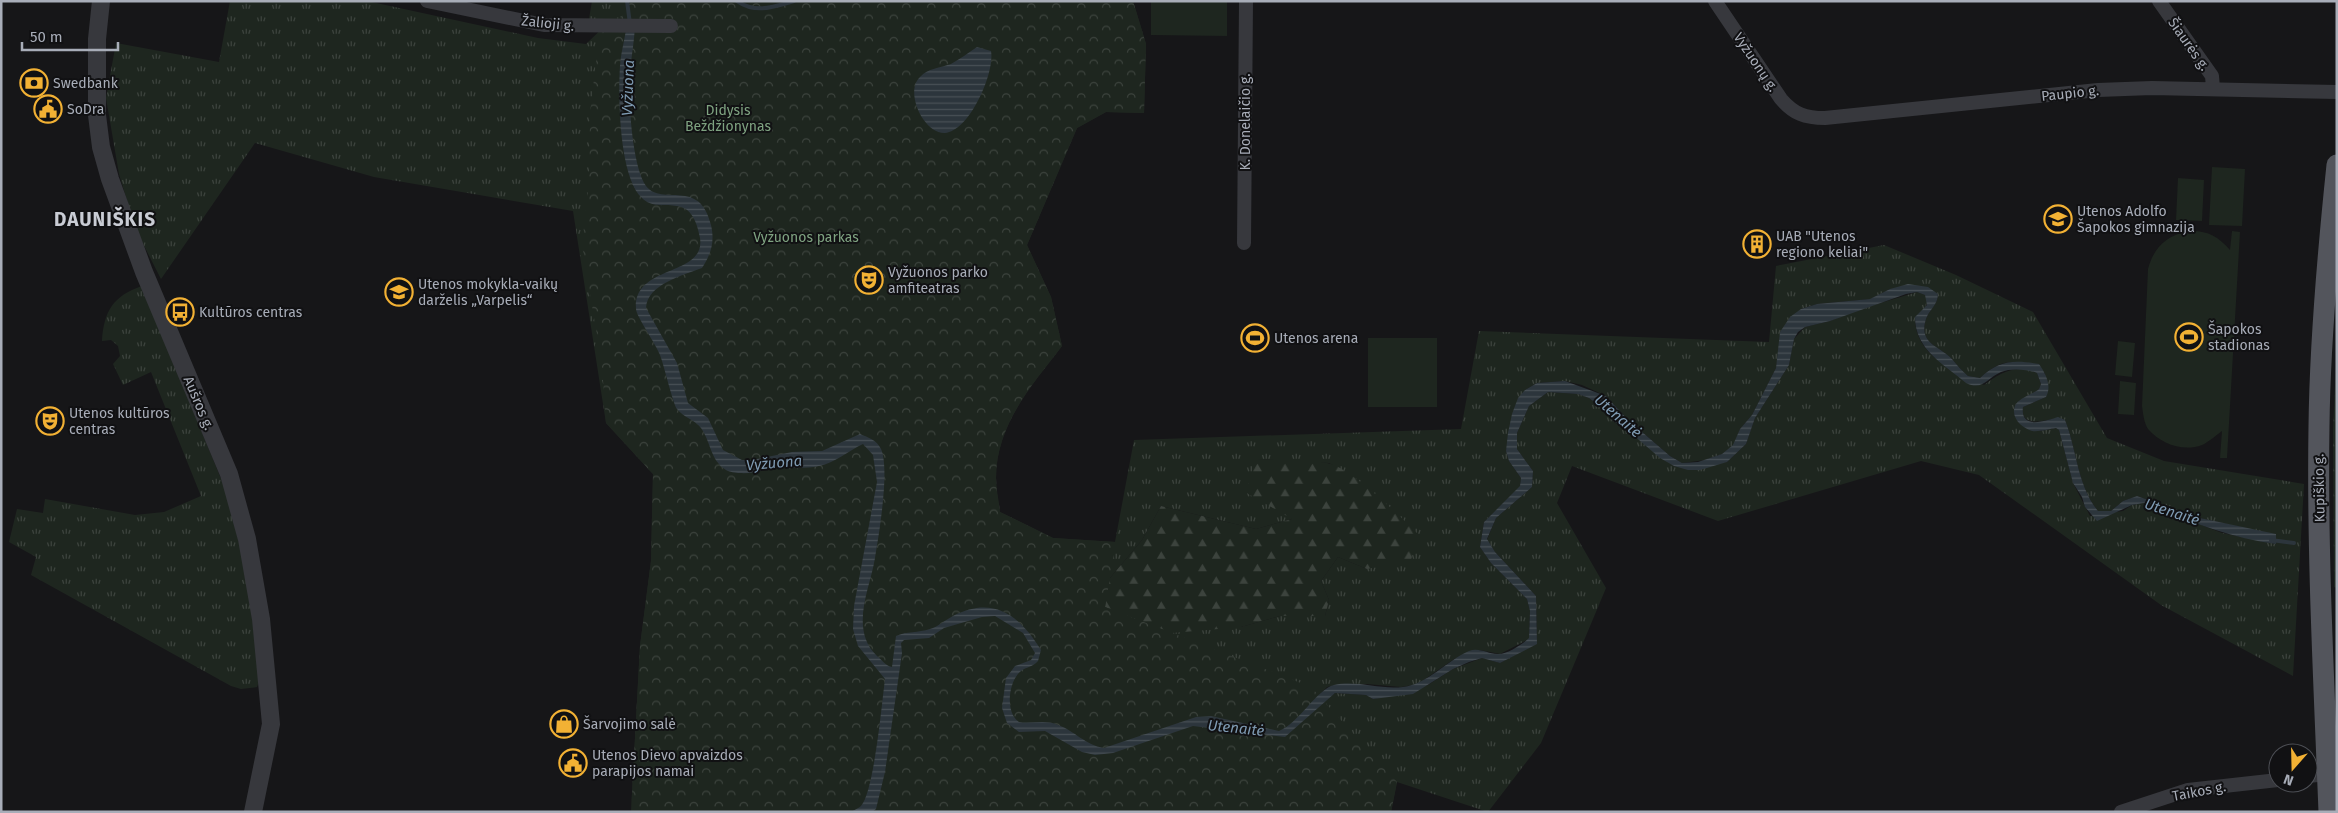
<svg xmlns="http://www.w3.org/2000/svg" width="2338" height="813" font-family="'Fira Sans',sans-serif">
  <defs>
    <pattern id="grass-tufts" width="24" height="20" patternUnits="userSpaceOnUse" patternTransform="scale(1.25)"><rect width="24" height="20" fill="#1e261f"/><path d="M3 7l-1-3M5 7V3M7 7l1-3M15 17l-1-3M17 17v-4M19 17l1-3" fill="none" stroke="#3c433d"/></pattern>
    <pattern id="forest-firs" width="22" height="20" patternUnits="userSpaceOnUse" patternTransform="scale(1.25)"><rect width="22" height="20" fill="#1e261f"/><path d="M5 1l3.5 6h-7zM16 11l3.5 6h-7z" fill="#3c433d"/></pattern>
    <pattern id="park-crowns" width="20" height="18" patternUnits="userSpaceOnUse" patternTransform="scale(1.25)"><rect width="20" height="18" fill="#1e261f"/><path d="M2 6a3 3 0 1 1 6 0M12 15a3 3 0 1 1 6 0" fill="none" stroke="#3c433d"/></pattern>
    <pattern id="water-rules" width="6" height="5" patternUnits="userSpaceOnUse" patternTransform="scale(1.25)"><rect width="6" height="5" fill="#2c353c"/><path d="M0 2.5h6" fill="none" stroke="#485056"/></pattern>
  </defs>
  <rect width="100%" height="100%" fill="#161618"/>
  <path fill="url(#grass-tufts)" fill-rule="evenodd" d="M230,1H367L538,38L586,44L608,23L589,19L592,1H1133L1146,44L1144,113L1106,112L1077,128L1027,245L1051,297L1062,346C1032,385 996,425 996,478C996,489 999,501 1000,512L1053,538L1115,542L1134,440L1461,429L1479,331L1769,342L1776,266L1884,245L1956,275L2033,312L2107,438L2164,461L2304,484L2293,676L2161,605L1979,475L1921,461L1718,521L1572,466L1557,503L1606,588L1541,743L1488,812L1397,782L1391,812L1323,702L1335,693L1366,695L1373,699L1428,685L1453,669L1482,658L1500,663L1537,643L1536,596L1495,552L1487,540L1496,518L1532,487L1533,471L1517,449V433L1529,406L1548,392L1578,394L1589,398L1610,414L1613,421L1625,428L1674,466L1727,462L1746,444L1755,418L1789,365L1794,339L1805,327L1830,321L1851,312L1917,292L1925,295L1928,300L1925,309L1915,318C1915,356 1954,371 1984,385C1999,373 2018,363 2037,373L2041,384L2039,389C2028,398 2017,399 2014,414L2040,431L2056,428L2059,430L2073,483L2090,516L2123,511L2132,505L2144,503L2222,533L2276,544V535L2200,518L2137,496L2123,501L2111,511H2098C2077,485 2077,450 2065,420C2062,419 2056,418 2053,419C2041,421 2020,427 2023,407L2046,397L2045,373C2018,359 2004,356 1980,378L1968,376C1962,371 1957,365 1952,359C1940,346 1918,344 1926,319C1929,310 1938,305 1938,294L1890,289L1871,299L1817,304L1801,309L1779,350L1776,368L1752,415L1740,429L1734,445L1722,454L1705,460L1682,463L1670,456L1627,419L1606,396L1582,385L1565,381L1537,383L1525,390L1506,451L1509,461L1521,478L1520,487L1484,522L1480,547L1491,563L1527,599L1530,611L1529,639L1500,654L1480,650L1454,659L1418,684L1401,687L1367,684L1335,685L1327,687L1292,723L666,375L631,812L640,646L651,561L653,474L606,423L573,211L374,177L255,143L161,279L136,230L119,174L106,98L116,43L219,62ZM1257,459L1329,463L1347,473L1390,508L1367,569L1338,557L1321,581L1329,600L1325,616H1280L1241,627L1110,578L1142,540L1161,506L1256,529L1292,519Z
    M142,286L226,491C236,525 270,659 257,687L241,689L231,686L31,575L36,557L9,542L17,509L43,513L45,499L135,515L164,512L201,496L151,372L123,385L113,364L120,356L118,346L111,340L102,341C104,311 113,296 142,286Z"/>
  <path fill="url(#forest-firs)" d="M2337,341V588L2334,587L2333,430Z
    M1257,459C1280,460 1305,459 1327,463C1349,466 1401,517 1418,534L1411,560L1367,569L1338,557L1321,581L1329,600L1325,616H1280L1241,627L1172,633L1105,607L1110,578L1142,540L1161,506L1256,529L1292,519L1245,492Z"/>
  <path fill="url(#park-crowns)" d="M622,1L753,3L1133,1L1146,44L1144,113L1106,112L1077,128L1027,245L1051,297L1062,346C1032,385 996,425 996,478C996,489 998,501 1000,512L1053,538L1116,542L1105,607L1311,687L1397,782L1391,812H631L640,646L651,561L653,474L606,423L602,366L582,245L589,182L590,113L598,45L608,22L622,17Z"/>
  <path fill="#1e261f" d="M1151,1H1227V36L1151,35Z
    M2212,167L2245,169L2242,226L2209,225Z
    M2178,178L2204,180L2202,221L2176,220Z
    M2188,231C2207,230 2218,236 2230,250L2232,231L2240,232L2227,458H2220L2222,431C2216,435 2209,442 2202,445C2183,452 2161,444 2148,429C2144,423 2143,413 2142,406L2148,269C2154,247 2166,236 2188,231Z
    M1368,338H1437V407H1368Z
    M2118,341L2135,343L2132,377L2115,375Z
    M2120,381L2136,383L2134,415L2118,414Z"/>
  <path fill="url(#water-rules)" d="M627,21H635C635,39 631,57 630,74C628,99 632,166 646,186C662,207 700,177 711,225C715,242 711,254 702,268C684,275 647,284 646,308L677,363L688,403L708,418L723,450L742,460H752L792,452L822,451L860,434C867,437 877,440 881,449C890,469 879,534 875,558C870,589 849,629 877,656C882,660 886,666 892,667L896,636C907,631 918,633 930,629C938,627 945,620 953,616C994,595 1020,616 1041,650L1038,661C1033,667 1026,667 1021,671C1008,681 1005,713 1019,722C1032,724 1046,719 1058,725C1075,731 1085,745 1104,748L1196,717L1211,716L1279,731C1298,724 1317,689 1334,685C1357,680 1380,690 1403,687C1428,684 1446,661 1469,651C1480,647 1489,655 1499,654C1507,654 1523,644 1529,638L1530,611L1527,599L1491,563L1480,547L1484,522L1520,486L1521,478L1509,461L1506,451L1508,433L1512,414L1518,398L1525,390L1537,383L1565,381L1606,396L1627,419L1670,456L1682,463L1698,462L1722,454L1733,445L1740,429L1752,415L1776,368L1780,332L1790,317L1801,309L1817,304L1870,299L1890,289L1908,284L1928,287L1938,294C1938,305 1929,310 1926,319C1918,344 1940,346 1952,359C1957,365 1962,371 1968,376L1980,378C1999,360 2014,360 2039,364C2046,374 2052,386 2046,397L2023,407C2020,430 2045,421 2058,417L2065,420C2077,450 2077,485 2098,511H2111L2123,501L2137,496L2200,518L2276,534V544C2229,538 2187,520 2144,503L2132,505L2097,521L2085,507L2082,497L2073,483L2059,430L2056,428C2049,429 2039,432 2032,431C2021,428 2009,416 2016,404C2021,397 2033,394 2039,389L2041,384L2037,373C2028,369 2010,368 2001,372C1987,378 1983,391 1966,383C1944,364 1915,350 1915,317L1927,305L1925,295L1917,292L1906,294L1830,321L1805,327L1798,332L1794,339L1789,365L1755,418L1746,444L1727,462L1700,470H1688L1674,466L1660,458L1625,428L1613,421L1610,414L1589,398L1578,394L1548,392L1529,406L1517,433V449L1533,471L1532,487L1496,518L1487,539L1495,552L1536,596L1537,644L1500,663L1482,658L1469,662L1453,669L1413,694L1373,699L1366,695L1335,693L1285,737L1193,726L1113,753L1095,755L1082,752L1045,731L1019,732L1007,723L1002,708L1006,678L1015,666L1031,660L1035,653L1023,633L995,616L982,617L944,628L929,638L904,640L901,643L902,653L885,772L876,809L872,812H851C854,810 859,808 861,806C874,792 882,702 885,679L858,646L853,629L854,606L877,482L873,455L863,444C848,451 835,463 819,466C806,469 790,467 777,468C765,469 753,474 740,473C736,473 729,472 726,470C710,460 711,442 701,428C695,420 683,417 677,409C673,404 664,365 660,355C656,344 636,316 636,309C633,264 706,277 700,238C691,186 661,217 642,198C619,177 618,96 620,66C621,50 626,36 627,21Z
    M977,47L991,51C995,72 970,131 945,133C924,134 904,92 920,77C928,68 940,68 951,64C960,59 968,53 977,47Z"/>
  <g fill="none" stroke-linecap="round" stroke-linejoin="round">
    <path stroke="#2c353c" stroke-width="4" d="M627,1L630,24
      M737,1C756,14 773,7 794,1
      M2271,540L2294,543"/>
    <path stroke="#37383d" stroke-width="14" d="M427,1L544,25L671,26
      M1715,1L1781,99C1794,114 1805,118 1825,118L2098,90L2152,88L2337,92
      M2159,1L2212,76L2213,88
      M1244,243L1246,1
      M2308,776L2327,774
      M2121,812L2188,790L2278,780"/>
    <path stroke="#37383d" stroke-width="18" d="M101,1L97,39V115L101,147L110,179L144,272L229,474L247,539L261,619L271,724L253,812"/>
    <path stroke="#53555c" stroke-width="21" d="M2329,812C2324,683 2317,555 2319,426C2320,339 2328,251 2337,165"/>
  </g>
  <defs>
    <g id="bank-ring" transform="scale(1.4375)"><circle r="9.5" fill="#111113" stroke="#f2b134" stroke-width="1.5"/><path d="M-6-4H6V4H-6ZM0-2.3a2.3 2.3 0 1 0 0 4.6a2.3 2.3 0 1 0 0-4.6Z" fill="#f2b134"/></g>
    <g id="civic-ring" transform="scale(1.4375)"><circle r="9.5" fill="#111113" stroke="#f2b134" stroke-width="1.5"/><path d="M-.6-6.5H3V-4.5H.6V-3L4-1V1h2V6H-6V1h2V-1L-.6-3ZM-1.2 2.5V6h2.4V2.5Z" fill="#f2b134"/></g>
    <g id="school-ring" transform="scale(1.4375)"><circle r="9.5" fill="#111113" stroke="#f2b134" stroke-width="1.5"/><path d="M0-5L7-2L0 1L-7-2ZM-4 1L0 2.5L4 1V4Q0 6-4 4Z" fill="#f2b134"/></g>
    <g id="building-ring" transform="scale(1.4375)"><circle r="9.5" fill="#111113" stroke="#f2b134" stroke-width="1.5"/><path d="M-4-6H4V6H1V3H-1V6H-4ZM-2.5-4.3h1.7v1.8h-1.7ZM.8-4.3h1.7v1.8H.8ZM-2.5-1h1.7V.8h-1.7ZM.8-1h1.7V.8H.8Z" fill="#f2b134"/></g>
    <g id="theatre-ring" transform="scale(1.4375)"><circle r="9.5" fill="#111113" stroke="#f2b134" stroke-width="1.5"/><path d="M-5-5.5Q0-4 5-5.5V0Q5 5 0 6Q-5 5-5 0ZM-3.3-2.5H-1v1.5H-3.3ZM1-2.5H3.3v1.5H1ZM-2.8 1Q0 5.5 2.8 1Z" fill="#f2b134"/></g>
    <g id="bus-ring" transform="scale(1.4375)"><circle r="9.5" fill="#111113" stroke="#f2b134" stroke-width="1.5"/><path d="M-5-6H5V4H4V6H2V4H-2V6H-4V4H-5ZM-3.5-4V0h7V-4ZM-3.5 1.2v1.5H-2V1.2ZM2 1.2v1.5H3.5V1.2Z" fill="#f2b134"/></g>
    <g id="stadium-ring" transform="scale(1.4375)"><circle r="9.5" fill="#111113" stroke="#f2b134" stroke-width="1.5"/><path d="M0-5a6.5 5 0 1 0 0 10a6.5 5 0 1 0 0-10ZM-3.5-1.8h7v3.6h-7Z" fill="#f2b134"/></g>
    <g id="shop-ring" transform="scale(1.4375)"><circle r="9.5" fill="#111113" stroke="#f2b134" stroke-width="1.5"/><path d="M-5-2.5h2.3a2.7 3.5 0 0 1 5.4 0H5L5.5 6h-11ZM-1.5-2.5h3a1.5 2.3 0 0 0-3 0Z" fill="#f2b134"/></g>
  </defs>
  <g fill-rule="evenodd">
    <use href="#bank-ring" x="34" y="83"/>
    <use href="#civic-ring" x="48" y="109"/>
    <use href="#school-ring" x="2058" y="219"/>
    <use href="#building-ring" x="1757" y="244"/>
    <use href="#theatre-ring" x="869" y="280"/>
    <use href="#school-ring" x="399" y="292"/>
    <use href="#bus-ring" x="180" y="312"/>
    <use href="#stadium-ring" x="2189" y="337"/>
    <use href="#stadium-ring" x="1255" y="338"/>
    <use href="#theatre-ring" x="50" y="421"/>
    <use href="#shop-ring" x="564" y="724"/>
    <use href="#civic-ring" x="573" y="763"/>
  </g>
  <g text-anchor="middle" stroke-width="4" stroke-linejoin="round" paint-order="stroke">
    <g font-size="14" fill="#a8adb8" stroke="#111113">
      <text transform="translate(548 23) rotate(6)" y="5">Žalioji g.</text>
      <text transform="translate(2189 44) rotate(55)" y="5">Šiaurės g.</text>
      <text transform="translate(1756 62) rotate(56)" y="5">Vyžuonų g.</text>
      <text transform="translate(2070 93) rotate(-6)" y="5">Paupio g.</text>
      <text transform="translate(1245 122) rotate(-90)" y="5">K. Donelaičio g.</text>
      <text transform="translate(199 403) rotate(67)" y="5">Aušros g.</text>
      <text transform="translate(2319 488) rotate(-91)" y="5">Kupiškio g.</text>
      <text transform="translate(2199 791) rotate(-11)" y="5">Taikos g.</text>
    </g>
    <g font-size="14" fill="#a8adb8" stroke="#111113" text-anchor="start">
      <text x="53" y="88">Swedbank</text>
      <text x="67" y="114">SoDra</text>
      <text x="2077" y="216">Utenos Adolfo<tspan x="2077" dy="16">Šapokos gimnazija</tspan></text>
      <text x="1776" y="241">UAB "Utenos<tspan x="1776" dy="16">regiono keliai"</tspan></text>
      <text x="888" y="277">Vyžuonos parko<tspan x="888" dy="16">amfiteatras</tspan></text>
      <text x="418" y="289">Utenos mokykla-vaikų<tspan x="418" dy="16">darželis „Varpelis“</tspan></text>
      <text x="199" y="317">Kultūros centras</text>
      <text x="2208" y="334">Šapokos<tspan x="2208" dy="16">stadionas</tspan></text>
      <text x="1274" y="343">Utenos arena</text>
      <text x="69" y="418">Utenos kultūros<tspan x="69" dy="16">centras</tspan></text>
      <text x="583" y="729">Šarvojimo salė</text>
      <text x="592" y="760">Utenos Dievo apvaizdos<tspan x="592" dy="16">parapijos namai</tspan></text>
    </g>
    <g font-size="14" fill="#7fa381" stroke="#111113">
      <text x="728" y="115">Didysis<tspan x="728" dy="16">Beždžionynas</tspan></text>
      <text x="806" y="242">Vyžuonos parkas</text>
    </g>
    <g font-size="15" font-style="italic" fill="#7f9bb3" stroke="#111113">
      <text transform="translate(628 88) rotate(-88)" y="5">Vyžuona</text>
      <text transform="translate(1618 416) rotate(41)" y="5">Utenaitė</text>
      <text transform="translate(774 463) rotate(-5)" y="5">Vyžuona</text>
      <text transform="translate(2172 512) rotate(18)" y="5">Utenaitė</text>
      <text transform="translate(1236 728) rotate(6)" y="5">Utenaitė</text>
    </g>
    <g font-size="19" font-weight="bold" letter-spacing="1" fill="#c9ccd4" stroke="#111113">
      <text x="105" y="226">DAUNIŠKIS</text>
    </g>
  </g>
  <rect width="2338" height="813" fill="none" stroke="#a8adb8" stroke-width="5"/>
  <g transform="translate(2293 768) rotate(200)"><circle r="24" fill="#111113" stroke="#4d4f55"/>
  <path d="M0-4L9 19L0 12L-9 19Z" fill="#f2b134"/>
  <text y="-8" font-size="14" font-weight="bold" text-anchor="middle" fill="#a8adb8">N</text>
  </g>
  <path d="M22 42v8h96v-8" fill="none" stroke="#a8adb8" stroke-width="2.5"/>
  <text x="30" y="42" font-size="15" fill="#a8adb8" stroke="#111113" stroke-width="4" paint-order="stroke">50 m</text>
</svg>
